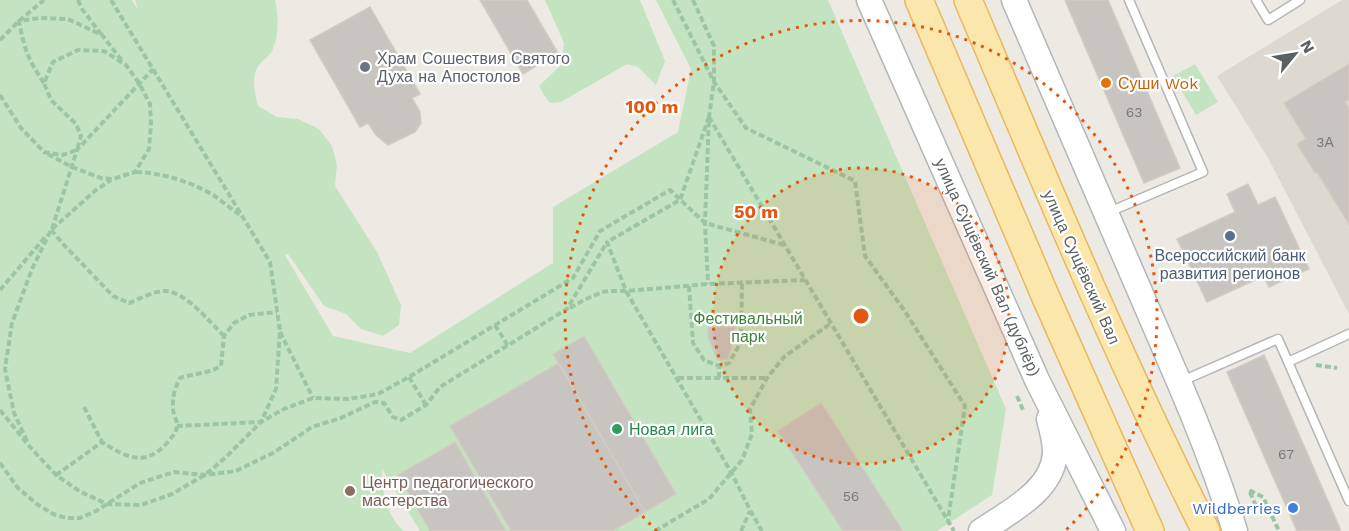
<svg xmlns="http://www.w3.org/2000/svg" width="1349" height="531" font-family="'Work Sans',sans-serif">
  <rect width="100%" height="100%" fill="#edeae3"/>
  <path fill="#ddd9d1" d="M1342,0H1349V314L1268,158L1217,76Z"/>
  <path fill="#c4e4c1" d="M0,0H132L138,10L135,0H275C279,16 279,36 272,51C269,57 262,60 259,65C250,77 255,93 258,106L277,117L298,119L319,129L332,146L337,165L335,186L377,252L401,305L399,325L383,336L361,329L346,314L324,306L288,254L285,255L333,336L410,353L553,263V207L678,132L691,69L656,0H828L1006,409L992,495L937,531H420L382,469C381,491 387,515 403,531H0Z
    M545,0H640L665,61L656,85L638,67L627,64L561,102L550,103L544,95L539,86L562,64L564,43Z
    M1195,64L1218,102L1196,115L1173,76Z"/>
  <path fill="#c8c5c0" stroke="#d2cbc2" stroke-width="1.5" d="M480,0H527L558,53L523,74Z
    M1065,0H1108L1180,168L1144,183Z
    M370,7L420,94L412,98L420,112L421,123L415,132L388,145L376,135L368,123L360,127L310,40Z
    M1349,64V100L1345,102L1349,108V224L1317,172L1315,173L1297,144L1306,139L1284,103Z
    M1248,184L1258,205L1275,197L1309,269L1269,287L1264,276L1207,302L1177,239L1235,212L1227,194Z
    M708,327H735L734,336L728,359L717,360L708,336Z
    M584,336L676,494L645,512L553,354Z
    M1264,355L1277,384L1341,531H1297L1227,372Z
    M559,363L645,512L613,531H511L450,426Z
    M821,403L858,461L903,531H843L778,431Z
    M455,442L506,531H430L398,475Z"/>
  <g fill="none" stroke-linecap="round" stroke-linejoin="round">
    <g stroke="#b4b6ba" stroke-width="11">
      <path id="lane" d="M1256,0L1268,20L1300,0
        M1109,212L1203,172L1129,0
        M1288,362L1349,334
        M1182,381L1278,339L1349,501"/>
    </g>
    <g stroke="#b2b7ba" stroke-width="27">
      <path id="secondary" d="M869,0L1037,380L1113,531
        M1014,0L1179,382C1200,431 1219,480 1235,531
        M981,531C1009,512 1054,490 1055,452C1055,441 1052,430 1049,419"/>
    </g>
    <g stroke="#eab75f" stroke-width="30">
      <path id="primary" d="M919,0L1047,300L1150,531
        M968,0C1044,179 1118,358 1206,531"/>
    </g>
    <path stroke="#9bc5a3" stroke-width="4" stroke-dasharray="6 3" stroke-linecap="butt" d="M78,0L82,9L101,34
      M111,0L270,262L280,331L276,389L261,422L177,426
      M673,0L714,82L746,128L855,181L865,256L904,310L965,406L948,520
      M693,0L714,46V82L709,117L705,223L708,284
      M0,40L19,21L44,0
      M44,83C28,60 24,48 19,21L39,18L68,19L102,35L123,62
      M0,95L21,128L44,152L62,155L77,150L81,136L76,124L51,100L44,83L53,62L78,50L104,51L126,65L139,83L150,104L151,124L149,149L135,172L113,179L101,178L72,167L44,152
      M709,117L680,200L607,242L626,291L731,472L750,510L762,531
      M709,117L954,531
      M136,172C163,173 189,181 213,195C222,201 231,209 240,215
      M52,229L77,150L153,69
      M51,230L65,246L113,296L129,303C140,299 153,291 165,291C185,291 211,323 224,336
      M689,286L693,343L704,360L719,366
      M0,290L47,235
      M570,308L584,300L602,292L611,291H626L708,284L805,280
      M495,325L508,346
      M280,332L313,398
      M1316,365L1337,368
      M409,377L426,405
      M678,378H767
      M719,378V366L729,363L741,342L742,283
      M1017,396L1023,410
      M84,407L102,442
      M0,410L30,447L56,475L79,491L107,504L141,505L172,494L205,475L226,457L261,422L284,409L313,398L348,399L378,394L409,377L573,278L600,231L670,190L705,223L784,245
      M27,441L14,413L5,369L12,323L32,269L51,230L96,190L111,180
      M0,463L18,488L37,504L53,514L66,518H80L96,511L140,483L174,472L205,475L236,471L273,453L312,427L341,418L375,402L384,403L393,417L401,420L426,405L440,387L567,309L607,242
      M56,475L102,442C126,457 144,468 167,443C171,438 176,433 177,427C178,421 173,415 173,409C172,397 175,388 180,378C194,373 208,374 221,366L224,336L234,323L249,315L277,312
      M1256,506L1249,490L1263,497L1279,531
      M655,531L709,499L742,460L752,434L750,409L767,378L784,357L831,323
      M741,531L750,511"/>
    <use href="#lane" stroke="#fff" stroke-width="8"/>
    <use href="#secondary" stroke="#fff" stroke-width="24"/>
    <use href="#primary" stroke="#fbe7ab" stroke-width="27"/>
  </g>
  <circle cx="861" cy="316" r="148" fill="#e15910" fill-opacity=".12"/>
  <g fill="none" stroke="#e15910" stroke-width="3" stroke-dasharray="3 6">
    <circle cx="861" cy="316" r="148"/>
    <path d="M657 531A296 296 0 1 1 1065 531"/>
  </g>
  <circle fill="#6b7280" stroke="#fff" stroke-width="2" cx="365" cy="67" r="6"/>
  <circle fill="#e8710a" stroke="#fff" stroke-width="2" cx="1106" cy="83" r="6"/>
  <circle fill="#5c6f8a" stroke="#fff" stroke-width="2" cx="1230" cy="236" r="6"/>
  <circle fill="#2e9e5b" stroke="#fff" stroke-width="2" cx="617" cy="429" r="6"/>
  <circle fill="#8d6e63" stroke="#fff" stroke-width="2" cx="350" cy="491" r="6"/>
  <circle fill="#3f7fe0" stroke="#fff" stroke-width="2" cx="1293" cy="508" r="6"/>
  <g text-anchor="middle" stroke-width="4.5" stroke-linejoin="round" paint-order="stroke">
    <g font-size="14" fill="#76797a">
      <text x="1134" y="117">63</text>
      <text x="1325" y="147">3А</text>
      <text x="1286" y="459">67</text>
      <text x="851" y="501">56</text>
    </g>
    <g font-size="16" fill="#5b616d" stroke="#fff" text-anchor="start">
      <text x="377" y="64">Храм Сошествия Святого<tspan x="377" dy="18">Духа на Апостолов</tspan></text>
    </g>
    <g font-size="16" fill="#c56008" stroke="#fff" text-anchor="start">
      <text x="1118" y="89">Суши Wok</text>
    </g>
    <g font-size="16" fill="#4e5e75" stroke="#fff">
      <text x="1230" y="261">Всероссийский банк<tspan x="1230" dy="18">развития регионов</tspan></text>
    </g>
    <g font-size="16" fill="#5b6063" stroke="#fff">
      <text transform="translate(988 267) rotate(66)" y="6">улица Сущёвский Вал (дублёр)</text>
      <text transform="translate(1082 267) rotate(66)" y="6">улица Сущёвский Вал</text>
    </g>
    <g font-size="16" fill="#3c8439" stroke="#fff">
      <text x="748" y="324">Фестивальный<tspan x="748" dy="18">парк</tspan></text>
    </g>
    <g font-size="16" fill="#27864d" stroke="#fff" text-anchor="start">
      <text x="629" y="435">Новая лига</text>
    </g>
    <g font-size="16" fill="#785e54" stroke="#fff" text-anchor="start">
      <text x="362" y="488">Центр педагогического<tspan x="362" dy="18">мастерства</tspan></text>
    </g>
    <g font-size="16" fill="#366cbe" stroke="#fff" text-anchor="end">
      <text x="1281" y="514">Wildberries</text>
    </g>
  </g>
  <circle cx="861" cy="316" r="9" fill="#e15910" stroke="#fff" stroke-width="3"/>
  <g font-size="18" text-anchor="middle" font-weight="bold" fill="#e15910" stroke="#fff" stroke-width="4.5" stroke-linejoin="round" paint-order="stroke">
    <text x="652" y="113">100 m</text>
    <text x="756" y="218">50 m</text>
  </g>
  <g transform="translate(1295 54) rotate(60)" stroke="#ffffff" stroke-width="4.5" paint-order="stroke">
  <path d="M0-4.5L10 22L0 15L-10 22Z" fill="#5b6063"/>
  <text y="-9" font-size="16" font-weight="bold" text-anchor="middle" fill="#5b6063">N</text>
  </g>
</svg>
